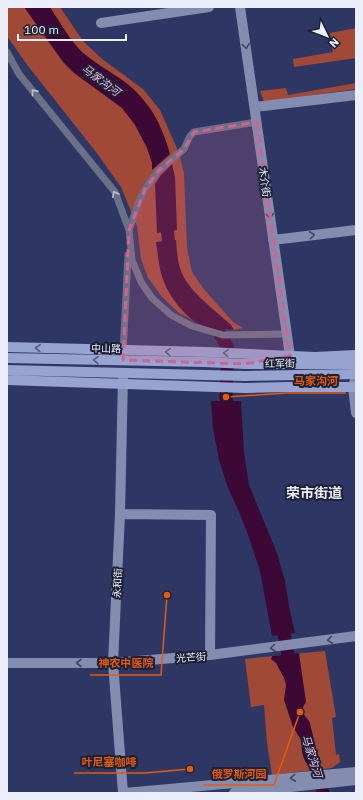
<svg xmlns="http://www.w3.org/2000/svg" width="363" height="800" font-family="'IBM Plex Sans','Noto Sans SC',sans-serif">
  <rect width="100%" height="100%" fill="#2e3764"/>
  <path fill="#a04937" d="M7,7H60L83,41L102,59L143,89L160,110L179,153L184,173L187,248L192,272L203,288L233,322L243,328L234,330L210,327L198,323L179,313L162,297L148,278L141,259L137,226L121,187L96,152L28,66L7,36Z
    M356,28V58L294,67L293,59L333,52L330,33Z
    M356,83V89L264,102L260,91L286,88L288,95Z
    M325,651L336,717L332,718L336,755L339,754L340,762L332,768L272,775L267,743L264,705L251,707L245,659L272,656Z"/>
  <path fill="#3c0936" d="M24,7H50C59,21 70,40 82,52C95,63 111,72 125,82C138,92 151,107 158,122C163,132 167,143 170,154L152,170V163L147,148L135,125L122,108L74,73L63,62Z
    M172,164L175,177L177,230L157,233L155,184L161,175Z
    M176,240C177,249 177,259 180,268C187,291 214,309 231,325L234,330C222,329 208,329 197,323C183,314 170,297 164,282C159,270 158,255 156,242Z
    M211,401H241L244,452L249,485L277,553L285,581L289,606L295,633L272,636L260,571L247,532L239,512L228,488L219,460L213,428Z
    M299,653L306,702C298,713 306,715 310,723L321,770L311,771L304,759L302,752L301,740L293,727L284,700L286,685L284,678L276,663L271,659L272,656Z"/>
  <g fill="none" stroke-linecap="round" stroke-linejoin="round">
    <path stroke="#3c0936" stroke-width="13" d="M166,215L170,258
      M205,317L216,327L228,348L226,397L228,419
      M281,618L291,671
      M317,772L323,793"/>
    <path stroke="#6a7086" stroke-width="7" d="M7,52L19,74L115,192L129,230
      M257,122L194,132L190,136L184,149L159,170L145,189L139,201L129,230L132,260L141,282L152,298L171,315L192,326L223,335L286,334
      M123,354L128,255"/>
    <path stroke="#838db0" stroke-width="10" d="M240,7L290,356
      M101,23L209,7
      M255,107L356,95
      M273,240L356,230
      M123,376L120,514L113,663L123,793
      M356,376L353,387L356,413
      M120,514L211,515L210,655
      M7,663H113L210,655L356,636
      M125,793L356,772
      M234,793L356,780"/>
    <path stroke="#97a3d0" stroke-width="10" d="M7,347L207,352L315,357L356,355
      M7,358L205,362L245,364H356
      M7,370L245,376L356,374
      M7,380L245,388L287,387H356"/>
  </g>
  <defs><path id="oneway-chevron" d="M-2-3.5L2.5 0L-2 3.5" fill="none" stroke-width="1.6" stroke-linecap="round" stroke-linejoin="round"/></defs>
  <g stroke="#404761">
    <use href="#oneway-chevron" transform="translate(246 46) rotate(82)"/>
    <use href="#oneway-chevron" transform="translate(270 216) rotate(82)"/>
    <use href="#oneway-chevron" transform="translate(312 235) rotate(-7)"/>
    <use href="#oneway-chevron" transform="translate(330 640) rotate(172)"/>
    <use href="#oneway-chevron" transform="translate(273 648) rotate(173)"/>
    <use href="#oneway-chevron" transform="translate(79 663) rotate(180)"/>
    <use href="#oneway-chevron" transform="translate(293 778) rotate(174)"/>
  </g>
  <g stroke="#bec3d2">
    <use href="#oneway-chevron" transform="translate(34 92) rotate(-129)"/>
    <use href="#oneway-chevron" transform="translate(115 194) rotate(-119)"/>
  </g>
  <g stroke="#535c7b">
    <use href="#oneway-chevron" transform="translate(38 348) rotate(-178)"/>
    <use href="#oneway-chevron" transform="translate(168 352) rotate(-179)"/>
    <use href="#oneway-chevron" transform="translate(226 353) rotate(-177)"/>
    <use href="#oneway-chevron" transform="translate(96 360) rotate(-179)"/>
  </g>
  <path fill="#d16393" fill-opacity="0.2" stroke="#d16393" stroke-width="3" stroke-dasharray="8 5" stroke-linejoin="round" d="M257,122L290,356L245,364L123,360L129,230L145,189L159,170L184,149L194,132Z"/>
  <g text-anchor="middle" stroke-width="4" stroke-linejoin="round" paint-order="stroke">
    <g font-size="10" fill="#eceffb" stroke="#1c2136">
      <text transform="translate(265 182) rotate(82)" y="4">木介街</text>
      <text transform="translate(106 348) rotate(1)" y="4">中山路</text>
      <text transform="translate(280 363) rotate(-1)" y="4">红军街</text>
      <text transform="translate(117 583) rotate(-87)" y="4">永和街</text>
      <text transform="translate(191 657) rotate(-4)" y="4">光芒街</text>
    </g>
    <g font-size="11" font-style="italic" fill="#f6bbea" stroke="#1c2136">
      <text transform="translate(101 80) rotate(37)" y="4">马家沟河</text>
      <text transform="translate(312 756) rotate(73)" y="4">马家沟河</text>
    </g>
    <g font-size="14" font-weight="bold" fill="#eceffb" stroke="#1c2136">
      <text x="314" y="498">荣市街道</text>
    </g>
  </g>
  <path fill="none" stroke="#e8590c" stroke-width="1.5" d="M226 397L286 393H346M167 595L161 675H90M190 769L145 773H74M300 712L274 785H203"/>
  <g fill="#e8590c" stroke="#1c2136" stroke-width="1.5">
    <circle cx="226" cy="397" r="4"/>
    <circle cx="167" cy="595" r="4"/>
    <circle cx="190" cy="769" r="4"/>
    <circle cx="300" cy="712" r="4"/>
  </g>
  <g font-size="11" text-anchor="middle" font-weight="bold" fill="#e8590c" stroke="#1c2136" stroke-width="4" stroke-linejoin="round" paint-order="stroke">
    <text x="316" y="385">马家沟河</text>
    <text x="126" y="667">神农中医院</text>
    <text x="109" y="766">叶尼塞咖啡</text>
    <text x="239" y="778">俄罗斯河园</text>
  </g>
  <rect width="363" height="800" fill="none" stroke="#eceffb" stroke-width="16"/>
  <g transform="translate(327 36) rotate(133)" stroke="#1c2136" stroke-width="3" paint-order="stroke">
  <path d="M0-3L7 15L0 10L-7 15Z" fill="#eceffb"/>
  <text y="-6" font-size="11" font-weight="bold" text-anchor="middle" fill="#eceffb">N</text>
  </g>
  <path d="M18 34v6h108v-6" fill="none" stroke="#eceffb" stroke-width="2"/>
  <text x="24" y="34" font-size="12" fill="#eceffb" stroke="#1c2136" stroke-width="3" paint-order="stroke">100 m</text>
</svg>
